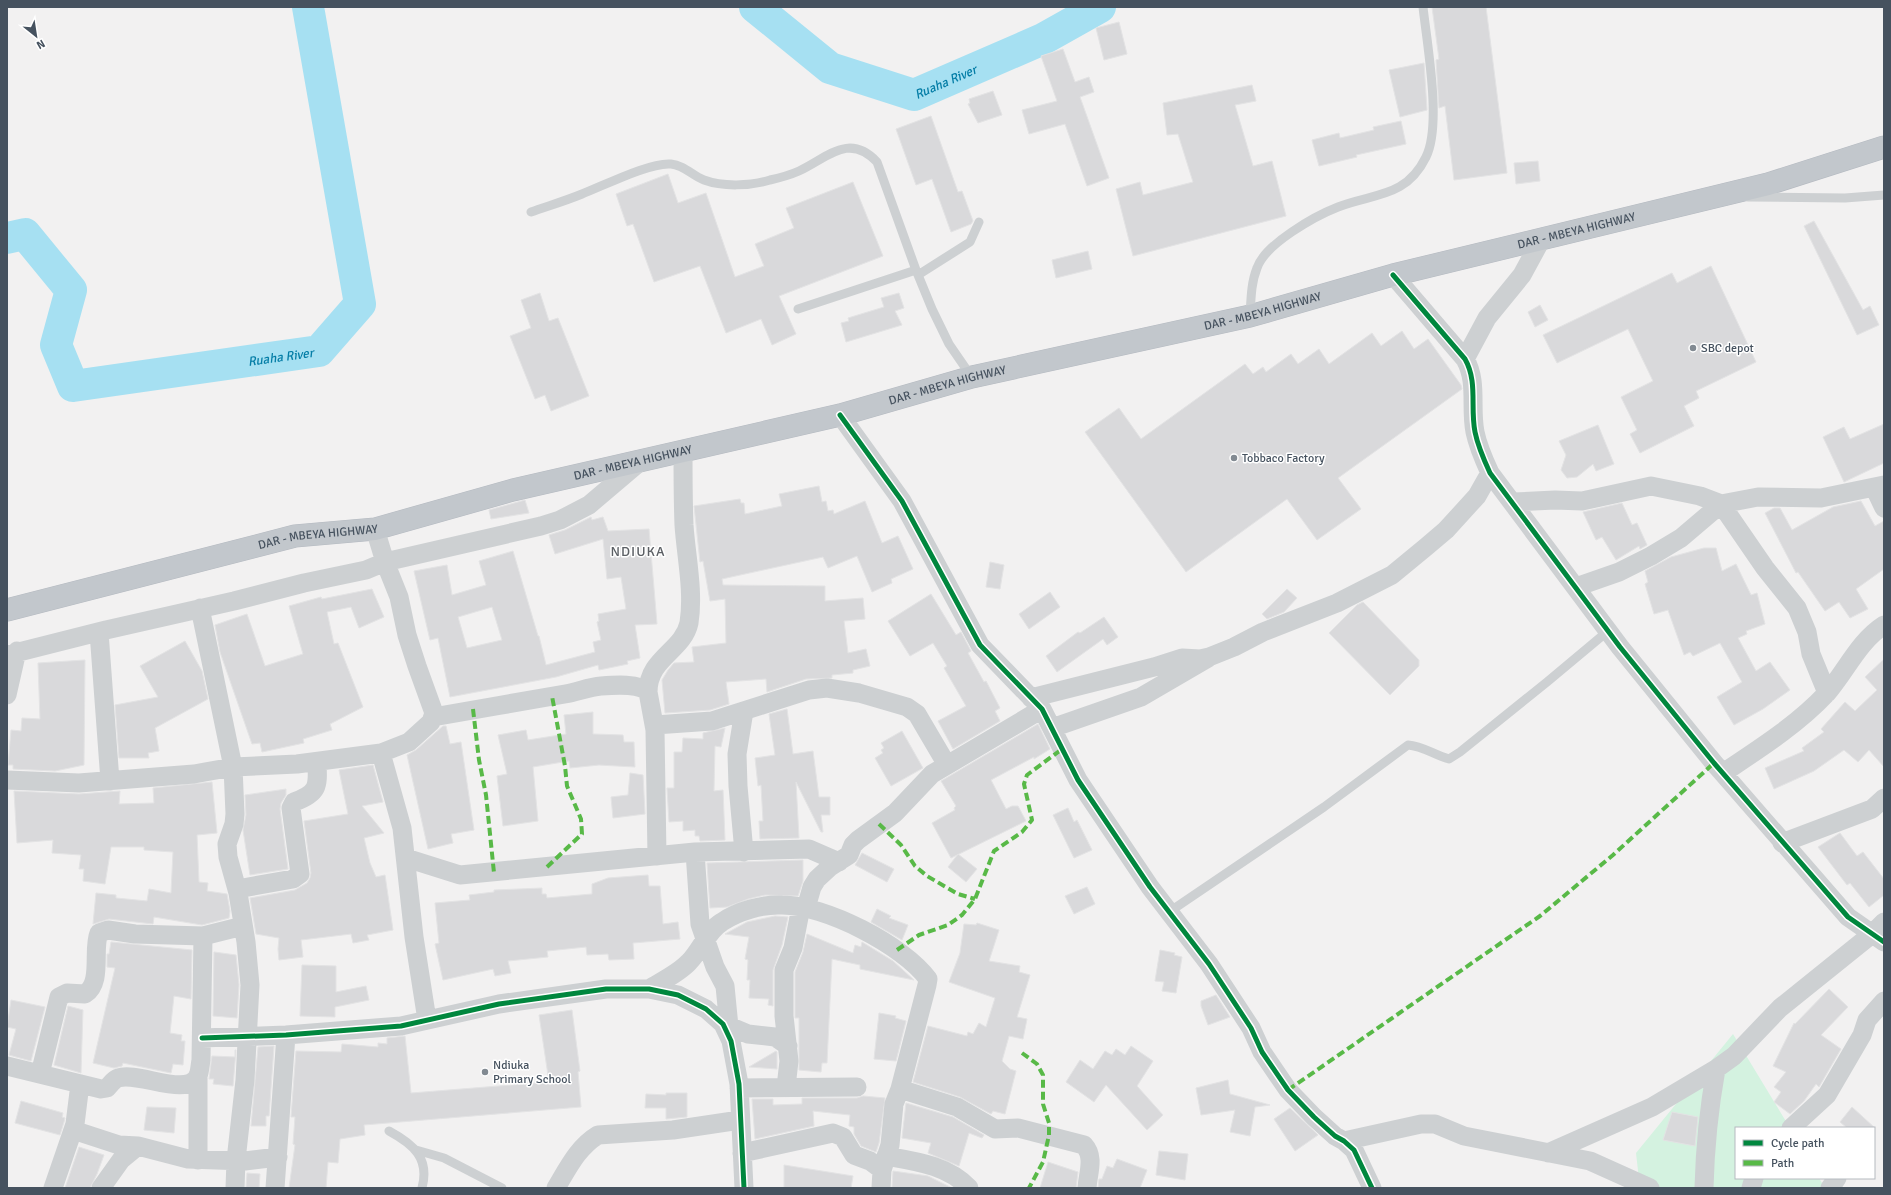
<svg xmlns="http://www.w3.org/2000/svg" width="1891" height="1195" font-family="Signika,sans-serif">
  <rect width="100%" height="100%" fill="#f2f1f1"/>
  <path fill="#d4f2e0" d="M1733,1034L1790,1128H1736V1178H1819L1825,1188H1640L1636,1153Z"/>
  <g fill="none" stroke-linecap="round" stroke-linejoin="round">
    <g stroke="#a6e0f2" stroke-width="32">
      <path id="s1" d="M755,7L830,68L914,95L1043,39L1100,7"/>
      <path id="s2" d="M7,238L25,234L71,290L56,345L73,386L319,351L360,304L308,7"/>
    </g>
  </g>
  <path fill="#d9d9db" stroke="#e3e3e4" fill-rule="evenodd" d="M1432,7H1486L1507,173L1454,180L1445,106L1439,108L1436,60L1439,59Z
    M1119,22L1127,54L1104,60L1096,28Z
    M1063,49L1075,82L1089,77L1094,92L1080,97L1109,178L1087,186L1065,124L1029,134L1022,110L1057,101L1041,56Z
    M1424,63L1427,110L1400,117L1389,70Z
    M1252,85L1256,101L1235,105L1253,166L1272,161L1286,216L1133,256L1116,189L1140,182L1143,195L1193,182L1178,134L1167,135L1163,103Z
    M993,91L1002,115L978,123L968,104L970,103L969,99Z
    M931,116L958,192L962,191L973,221L971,224L951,232L932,179L916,185L896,129Z
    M1401,121L1406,144L1356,155L1357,157L1319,166L1312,140L1339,133L1340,138L1374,130L1373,127Z
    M1538,161L1540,181L1516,184L1514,163Z
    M668,174L678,203L706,193L735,277L764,266L755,244L794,228L786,208L853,182L883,256L779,296L796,334L772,345L761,319L726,333L700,266L654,282L633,224L627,226L616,194Z
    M1814,221L1863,310L1870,306L1879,325L1857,335L1804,226Z
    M1088,251L1092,269L1056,278L1052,260Z
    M1711,266L1756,362L1696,391L1699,398L1684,406L1694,426L1640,453L1630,434L1637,430L1621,397L1653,381L1628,329L1557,363L1543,335L1672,273L1677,283Z
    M540,293L549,321L558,318L589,396L551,411L545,395L535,399L510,336L531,328L521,300Z
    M899,293L904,308L895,311L902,325L846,342L841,323L849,321L848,318L884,307L881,298Z
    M1540,305L1548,320L1535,327L1528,312Z
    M1402,331L1414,349L1428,339L1461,385L1462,389L1338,478L1361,509L1317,540L1287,499L1186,572L1085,432L1119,408L1141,439L1245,364L1253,374L1263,367L1266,372L1291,354L1298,364L1319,349L1329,364L1372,333L1381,346Z
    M1884,424V463L1844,482L1823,437L1844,427L1850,439Z
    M1598,425L1614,464L1596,471L1593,464L1577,477L1567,478L1561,470L1566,455L1559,441Z
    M819,486L822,502L826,501L828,511L833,510L834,514L865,501L882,543L898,536L913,569L891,579L892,583L872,592L857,556L828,568L823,557L722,579L723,585L825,586V601L863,598L865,619L844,621L848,653L866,649L870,666L853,670V673L832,675V678L806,679L767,692L766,679L726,682L729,704L710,710L665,713L662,680L668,670L674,663L694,662L692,647L726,643L725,599L710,601L703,561L700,562L694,506L740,499L741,503H744L745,514L782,506L779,494Z
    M525,500L529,513L491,519L489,510Z
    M1861,501L1875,526L1884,521V569L1856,589L1868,609L1850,618L1839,602L1825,611L1798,572L1796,573L1765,513L1774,508H1780L1792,530L1833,507Z
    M1622,503L1632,525L1637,523L1647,545L1640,549L1639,546L1616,560L1602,537L1596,540L1583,512Z
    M591,517L592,520L603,517L608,531L649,529L657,624L635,625L640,658L627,661L628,664L599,670L598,665L556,677L450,697L438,638L430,640L414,571L447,565L452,595L486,585L479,561L513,551L538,636H539L546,665L595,652L593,642L601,640L597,622L599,621L598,614L626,609L621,577L607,579L603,539L555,554L549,535L565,530ZM492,607L502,640L467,648L458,617Z
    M1704,548H1716L1722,571L1736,564L1751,595L1757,593L1765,624L1746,631L1747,634L1738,638L1756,671L1770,662L1790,690L1763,709L1734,725L1717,697L1742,682L1720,643L1693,656L1690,652L1684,655L1668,610L1654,614L1645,584L1648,582L1645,571L1671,557Z
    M990,562L1004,565L1000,589L986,587Z
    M372,589L384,617L359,628L351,607L327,612L334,644L338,643L363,707L330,724L332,730L303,739L304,743L262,752L260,743L252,744L220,652L215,625L247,614L265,666L303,654L289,606L321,597L322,599Z
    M1287,589L1297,598L1284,612L1267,619L1262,614Z
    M1050,592L1060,607L1029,629L1019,614Z
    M931,594L956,635L961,632L971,651L968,653L984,682L986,681L1000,708L995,711L1000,721L953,749L938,721L966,706L944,668L947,666L933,643L910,656L888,621Z
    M1363,602L1419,660V666L1390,695L1329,633L1357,605Z
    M1104,617L1118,637L1107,645L1103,639L1057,672L1046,656L1078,632L1080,633Z
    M185,641L202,671L208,699L155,728L159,751L148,753L149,758H119L115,705L158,697L140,666Z
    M1884,659V767L1869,750L1858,762L1844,750L1814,771L1774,789L1765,768L1804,751L1802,748L1824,732L1821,729L1845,702L1855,711L1877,690L1865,677Z
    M85,660L84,765L55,771L13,769V765H8L11,730L21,731L22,718L40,719L38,663Z
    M787,709L793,754L813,751L819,797H830V815H821L823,832H821L796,782L799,838L760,839L759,821H763L761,785L758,786L755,758L775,755L769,714Z
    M593,712V734L623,735L624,742H634L635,767L599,765L570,768L569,761L533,767L538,821L503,826L497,776L507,774L498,735L526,730L528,740L566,734L564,715Z
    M1038,724L1050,749L1034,759V757L991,780L1006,809L1012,806H1018L1026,821L951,858L932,823L955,810L954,808L956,806L941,781Z
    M443,726H446L450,744L461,742L474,830L451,834L453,843L428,849L407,755L416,750Z
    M725,728L721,747L715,746L714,791L723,790L725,840L700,841L699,836H695V830L683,831V821L669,822L667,788H674V752H682L683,738L703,739V733Z
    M902,731L923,768L891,786L875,758L883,753L881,750L884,748L881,743Z
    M373,765L383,802L362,806L384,833L364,838L370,863L376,877L385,875L393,930L367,935L369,940L353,943L351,934L301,940L303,957L279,960L278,949L279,938L256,934L250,898L295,890L307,883L310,878L311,873L304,821L348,814L339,770Z
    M630,773L643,775L645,814L613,818L611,797L628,795Z
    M212,782L217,833L197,835L199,882L208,883L207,891L227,894L230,911L229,918L202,925L154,917L153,924L109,919L93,924L96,893L116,895V898L147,901L149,889L171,893L173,852L144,850V847H111L105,884L83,881L84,869H79L81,855L52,853L53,840L17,843L14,791L79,794L120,791L119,804L154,803L153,788Z
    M286,789V795L281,803L280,809L288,869L250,875L243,830L246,815L245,795Z
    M1068,808L1074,822L1077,820L1092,850L1074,858L1053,815Z
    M1840,833L1857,856L1863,852L1884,879V895L1869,907L1850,883L1847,885L1818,847Z
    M862,853L894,869L887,882L855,865Z
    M958,854L977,869L966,882L948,867Z
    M803,860V881L798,896L765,895L748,899L727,907L710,908L707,863Z
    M648,875L649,886H660L663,924L678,922L680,939L633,943L634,959L609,960L608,954L587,955L586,947L547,951L548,957L508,961L511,973L495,976L493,969L443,980L435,944L439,943L435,903L470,900L469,895L494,892V890L542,888V894H546L547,898L592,894V884L608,878Z
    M1087,887L1095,904L1074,914L1065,896Z
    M877,909L891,916L889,918L908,925L902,940L871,922Z
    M775,916L788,917L782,945L773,970V1006L768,1005L769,999L749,998L750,980H747L748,960L745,959L749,937L725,934L747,922Z
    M977,923L999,930L989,961L1020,966L1019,972L1030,975L1017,1017L1027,1019L1023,1039L1009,1036L1002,1061L1010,1069L1016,1071L1005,1114L993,1111L991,1114L960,1097L913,1082L928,1026L967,1036L968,1032L973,1034L979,1023L986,1027L995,998L949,982L960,953L964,924L976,925Z
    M807,934L853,953L855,945L861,947L862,942L893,961L914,980L860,969V965L832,959L827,1063H822L821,1072L799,1070V1018H795V972L803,952Z
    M111,942L192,950L191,999L174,996L170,1033L182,1035L181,1041H185L183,1065L173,1064L171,1073L123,1063L122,1066L114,1068L93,1063L115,968L107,967V954H109Z
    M1160,950L1175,953L1174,955L1182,957L1176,993L1162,991L1164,982L1155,981Z
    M214,952L236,955L239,985L237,1018L213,1016Z
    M302,965L336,966V992L366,986L369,1000L335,1007V1017L300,1016Z
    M1829,989L1848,1007L1821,1035L1841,1049L1819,1087L1816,1084L1804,1101L1790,1114L1774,1102L1781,1092L1774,1087L1786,1072L1773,1066L1794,1023L1795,1024Z
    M1216,995L1230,1017L1208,1025L1201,1006V1001Z
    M11,1000L45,1007L31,1061L9,1055L16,1029L7,1027Z
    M68,1006L83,1010L81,1073L54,1065Z
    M572,1010L580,1071L578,1072L581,1107L364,1125L365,1135L340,1139L338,1163L328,1162L326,1188H289L295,1145L293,1144L295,1117H291L296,1051L341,1052L342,1044L378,1047V1043L387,1044V1038L405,1036L411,1093L549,1082L539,1015Z
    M879,1013L896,1016L895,1018L906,1021L896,1061L874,1059Z
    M274,1046L269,1116H266V1126H251L258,1047Z
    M1131,1046L1153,1061L1137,1086L1163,1115L1147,1130L1106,1085L1094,1102L1066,1082L1080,1060L1093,1069L1105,1051L1112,1055L1116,1049L1125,1055Z
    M235,1050H236L233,1086L213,1084L214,1079H209L212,1056L235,1057Z
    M777,1052V1069L749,1067L776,1051Z
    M1228,1080L1230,1094L1270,1105L1255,1107L1250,1136L1230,1132L1235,1110L1201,1115L1196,1088Z
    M666,1093H687V1117L666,1119V1108H645L646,1094L666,1095Z
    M863,1096L885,1098L879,1143L876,1152L861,1146L854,1134V1127L849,1126L850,1115L813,1111L814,1126L755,1139L752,1099H773V1105L802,1104V1098H857Z
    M21,1101L63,1113L62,1117L65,1118L64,1122L60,1135L15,1123Z
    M906,1103L953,1117L984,1135L982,1138L969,1133L959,1166L928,1153L931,1143L902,1138Z
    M147,1107L176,1108L174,1133L144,1130Z
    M1852,1107L1875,1128H1847L1840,1122Z
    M1290,1108L1318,1135L1295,1151L1274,1119Z
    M1672,1112L1698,1117L1695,1146L1663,1140Z
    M79,1147L104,1155L97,1174L90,1188H65Z
    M1159,1151L1188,1154L1185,1180L1156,1175Z
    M1117,1159L1147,1170L1140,1188H1098L1099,1179H1102L1107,1166L1113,1168Z
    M1048,1162L1078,1172L1076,1188H1040Z
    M784,1165L853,1176L851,1188H784Z
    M893,1171L928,1176L952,1188H892Z
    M247,1173L260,1174L259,1188H246Z"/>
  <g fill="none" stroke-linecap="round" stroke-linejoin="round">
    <g stroke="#b5bac1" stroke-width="23">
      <g id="trunk">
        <path id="s3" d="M7,610L295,536L375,529L513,490L840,415L972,377L1250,316L1393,275L1768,184L1884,147"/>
      </g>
    </g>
    <path stroke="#cdd0d2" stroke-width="9" d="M1748,197L1845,198L1884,195
      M531,212C548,206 565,201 582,194C603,186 650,162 671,164C684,165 693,176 704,180C723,187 750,186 770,180C779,178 790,175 799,171C827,158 849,132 877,162L916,270L932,309L949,344L971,376
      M918,275L970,242L979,222
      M798,309L916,270
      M1250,316C1251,299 1251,283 1257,268C1265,244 1315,216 1338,207C1374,193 1406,198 1426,157C1442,125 1427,44 1423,7
      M1169,912L1324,807L1408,745C1423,746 1434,755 1449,759L1460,752L1547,682L1608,631
      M389,1131C413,1144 430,1158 422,1188
      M416,1150L444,1158L502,1188"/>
    <path stroke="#cdd0d2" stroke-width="19" d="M1393,275L1465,359C1478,382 1470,407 1475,432C1478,447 1484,460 1490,473L1620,647L1714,763L1848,917L1884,942
      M1465,359L1487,318L1522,275L1541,240
      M840,415L902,501L980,645L1042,709L1078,780L1150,887L1209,964L1251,1028L1262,1052L1288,1090L1314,1117L1335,1136L1344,1141L1354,1150L1372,1188
      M1874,487L1884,508
      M1514,502L1555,500L1582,501L1651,486L1700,496L1721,504L1765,568L1797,608L1807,632L1811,654L1827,693
      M1576,587L1619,572L1651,556L1681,538L1721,504L1758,497L1821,498L1884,485
      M200,608L233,767L235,814L234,824L227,844L228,857L238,893L246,942L250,985L245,1080L236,1160L235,1188
      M99,632L110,781
      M7,655L106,630L234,601L304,583L366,570L385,562L541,526L560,520L589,505L642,460
      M648,692C648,658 683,651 689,623C694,591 686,556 684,525C683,500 683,476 683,451
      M7,695L17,651
      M1031,698L1154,667L1182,658L1200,659L1209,657L1234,647L1263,632L1337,603L1392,575L1426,547L1446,530L1477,496L1490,473
      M744,711L737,754L738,786L744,852
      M433,717C477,709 521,702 565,694C577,692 589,687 601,686C614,685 639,683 648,692L655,730L657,856
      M655,725L712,721L809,690L827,688L859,693L907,707L917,714L947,765
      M1052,728L1141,697L1208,658
      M381,753L402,828L414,937L427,1020
      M1723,773C1759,749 1797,725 1827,693C1846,671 1859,641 1884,625
      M7,780L79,783L194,774L233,767L297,764L381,753L409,742L431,722L434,713L417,666L407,635L399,597L385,562L375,529
      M1782,843L1872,809L1884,798
      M695,852L700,924L715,967L725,986L730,1037
      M406,858L460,875L695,852L809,849L839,862
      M237,889L293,879L300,874L291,808L294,802C319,793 318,786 317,762
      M806,908L812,887L817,879L830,867L849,855L853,845L858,840L895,813L932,774L1042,709
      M649,989C662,981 679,973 689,962C701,950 707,931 722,922C738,911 763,904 782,905C825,905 903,945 928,979L927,985L900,1089L894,1104L890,1145L882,1170L881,1188
      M729,1026L748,1034L775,1037L788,1046
      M202,1038L286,1035L401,1026L499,1004L606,989H649L678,995L706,1009L723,1024L731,1041L739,1084L744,1188
      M7,1066L101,1089L107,1088C110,1085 114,1079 118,1078C138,1071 187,1098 198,1076C200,1071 200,1065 201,1060L203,936
      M40,1074L59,997L67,993L85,994C103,983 92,949 99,933L108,930L135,934L203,936L243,926
      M198,1075V1160
      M786,1087L789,1061L784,1016V970L793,948L801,907
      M739,1088L857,1087
      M900,1089L957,1107L995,1129L1018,1128L1084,1145C1095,1157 1088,1173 1087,1188
      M1791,1128L1827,1095L1862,1035L1867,1020L1884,1001
      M73,1130L119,1145L138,1146L188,1159L245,1161L278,1157
      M1344,1141L1421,1124H1435L1464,1136L1590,1161L1650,1188
      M742,1153L833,1133L843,1137L854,1155L870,1161L882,1170
      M1548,1153L1652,1107L1716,1069L1734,1056L1780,1008L1872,934L1884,922
      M886,1156C914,1161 948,1165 969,1188
      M53,1188L75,1124L80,1084
      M101,1188L121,1160L138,1146
      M275,1188L286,1035
      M556,1188C568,1168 578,1147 598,1135L673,1130L740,1120
      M1704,1188C1705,1148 1709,1108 1716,1069
      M1751,1188L1754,1178
      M1830,1188L1837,1178"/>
    <use href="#trunk" stroke="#c2c7cc" stroke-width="22"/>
    <path stroke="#58b947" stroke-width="4" stroke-dasharray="8 4" stroke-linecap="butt" d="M473,709L479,760L486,795L494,873
      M879,824L901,845L915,866L927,876L958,894L975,899
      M547,867L582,834L581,819L567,786L565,766L552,696
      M897,950L919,935L948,925L962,915L975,899L994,851L1022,832L1032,820L1024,784L1027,775L1062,749
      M1022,1053L1037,1064L1043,1075V1104L1049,1123V1135L1043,1162L1029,1188
      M1288,1090L1540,916L1613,855L1714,763"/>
    <g stroke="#fff" stroke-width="8">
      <path id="cycleway" d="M1393,275L1465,359C1478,382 1470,407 1475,432C1478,447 1484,460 1490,473L1620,647L1714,763L1848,917L1884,942
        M840,415L902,501L980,645L1042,709L1078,780L1150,887L1209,964L1251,1028L1262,1052L1288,1090L1314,1117L1335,1136L1344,1141L1354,1150L1372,1188
        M202,1038L286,1035L401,1026L499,1004L606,989H649L678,995L706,1009L723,1024L731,1041L739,1084L744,1188"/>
    </g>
    <use href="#cycleway" stroke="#00873e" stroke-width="5"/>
  </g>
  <g fill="#828a92" stroke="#fff" stroke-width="1.5">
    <circle cx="1693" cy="348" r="4"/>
    <circle cx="1234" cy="458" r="4"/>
    <circle cx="485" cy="1072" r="4"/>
  </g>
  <g text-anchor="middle" stroke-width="3" stroke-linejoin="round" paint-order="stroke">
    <g font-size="12" fill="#46525f" stroke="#fff">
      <text dy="4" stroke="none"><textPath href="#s3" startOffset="1616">DAR - MBEYA HIGHWAY</textPath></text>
      <text dy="4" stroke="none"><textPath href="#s3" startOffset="1292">DAR - MBEYA HIGHWAY</textPath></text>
      <text dy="4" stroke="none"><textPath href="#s3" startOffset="968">DAR - MBEYA HIGHWAY</textPath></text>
      <text dy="4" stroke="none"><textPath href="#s3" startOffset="644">DAR - MBEYA HIGHWAY</textPath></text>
      <text dy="4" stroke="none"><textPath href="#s3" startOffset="320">DAR - MBEYA HIGHWAY</textPath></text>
    </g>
    <g font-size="12" fill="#46525f" stroke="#fff" text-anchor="start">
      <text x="1701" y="352">SBC depot</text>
      <text x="1242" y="462">Tobbaco Factory</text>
      <text x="493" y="1069">Ndiuka<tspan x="493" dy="14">Primary School</tspan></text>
    </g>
    <g font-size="13" font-style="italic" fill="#047da6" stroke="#fff">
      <text dy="5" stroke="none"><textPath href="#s1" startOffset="219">Ruaha River</textPath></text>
      <text dy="5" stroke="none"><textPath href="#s2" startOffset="402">Ruaha River</textPath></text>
    </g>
    <g font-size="14" letter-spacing="1" fill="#5c6065" stroke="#fff">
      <text x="638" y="556">NDIUKA</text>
    </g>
  </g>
  <rect width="1891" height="1195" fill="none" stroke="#46525f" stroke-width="16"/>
  <rect x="1735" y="1127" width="140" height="52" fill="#ffffff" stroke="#b5babf"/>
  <rect x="1743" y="1140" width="20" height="6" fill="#00873e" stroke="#b5babf"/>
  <text x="1771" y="1147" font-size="12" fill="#46525f">Cycle path</text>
  <rect x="1743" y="1160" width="20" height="6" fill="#58b947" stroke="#b5babf"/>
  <text x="1771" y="1167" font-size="12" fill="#46525f">Path</text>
  <g transform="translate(36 36) rotate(150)" stroke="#ffffff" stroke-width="3" paint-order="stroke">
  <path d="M0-3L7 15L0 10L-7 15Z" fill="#46525f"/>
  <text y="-6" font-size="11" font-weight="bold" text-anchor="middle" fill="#46525f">N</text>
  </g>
</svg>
